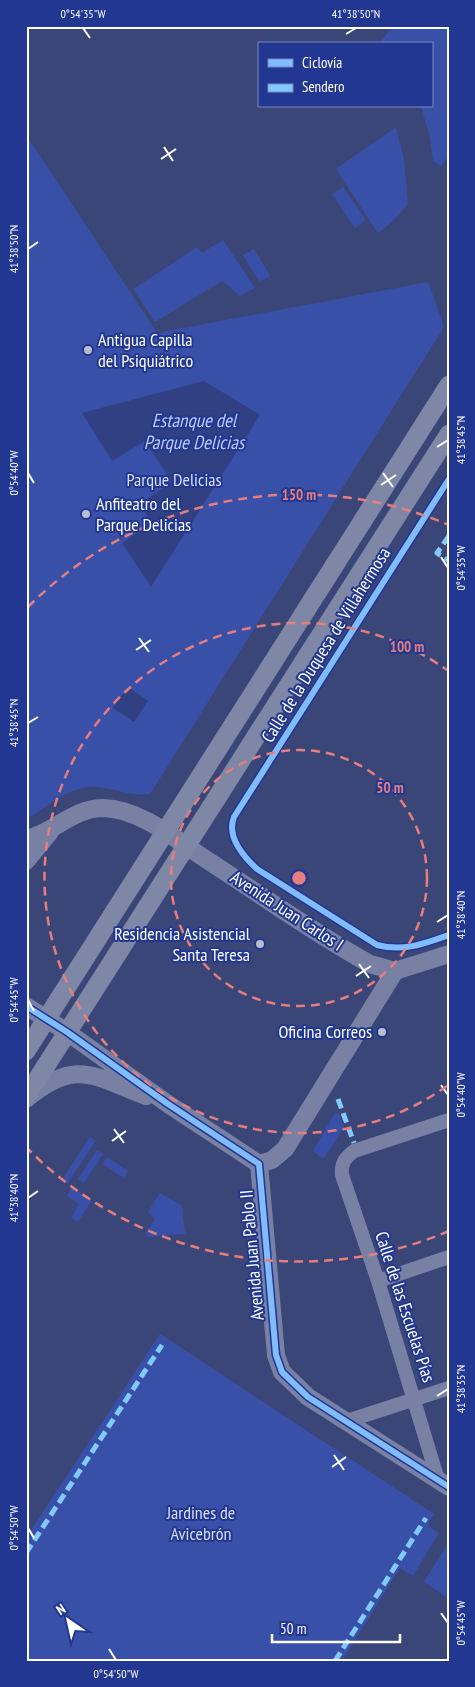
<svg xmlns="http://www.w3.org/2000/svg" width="475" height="1687" font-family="'PT Sans Narrow',sans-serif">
  <rect width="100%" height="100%" fill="#3b4678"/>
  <path fill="#3950a8" d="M393,26H449V154L441,166L433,161L430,137L421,106H431V44H385L382,40Z
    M396,127L404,160L408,204L392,222L378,233L336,169Z
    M26,135L157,333L428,282L444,327L150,794C132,797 114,788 96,787C69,785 49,807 26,819Z
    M343,187L366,220L355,228L332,194Z
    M223,240L255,288L240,296L222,281L155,322L133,289L197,247L202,253Z
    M254,249L270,276L260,282L243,255Z
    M335,1113L339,1114L344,1128L323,1159L313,1151Z
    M90,1137L96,1141L67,1184L62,1180Z
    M97,1150L103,1154L84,1183L78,1179Z
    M107,1157L128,1171L124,1178L102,1164Z
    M72,1187L92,1200L78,1222L71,1218L79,1204L67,1196Z
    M160,1193L182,1206L185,1234L147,1237L146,1232L155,1219L148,1212Z
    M160,1334L434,1514L427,1525L439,1533L413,1576L400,1568L342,1661H26V1538Z
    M449,1542V1590L445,1596L424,1582Z"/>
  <path fill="#304082" d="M204,381L260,415L151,587L122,543L152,523L139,504L172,482L145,441L112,461L82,413Z
    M128,687L148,701L134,722L113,708Z"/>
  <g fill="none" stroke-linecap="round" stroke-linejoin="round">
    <path stroke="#7881a3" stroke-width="14" d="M378,1281L449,1257
      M347,1421L449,1388
      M438,1480L378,1281L342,1175C341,1163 345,1158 354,1151L449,1120"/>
    <path stroke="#7881a3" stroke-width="18" d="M26,839C54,833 73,808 103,808C142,809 179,842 210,862C263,896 315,934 370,964L395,971L449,954
      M26,861L50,832
      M26,1006L67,1032L168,1104L259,1164L276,1355L282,1372L308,1397L449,1487
      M26,1099C77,1057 94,1077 146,1096
      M259,1164L272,1160L285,1149L395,971"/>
    <path stroke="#7f87a7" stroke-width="19" d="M26,1051L449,385
      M26,1097L449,434"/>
    <path stroke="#80caff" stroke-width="5" stroke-dasharray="10 5" stroke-linecap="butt" d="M449,536L437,553L449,561
      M338,1099L354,1143
      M26,1553L162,1345
      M335,1661L426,1518"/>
    <g stroke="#213792" stroke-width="9">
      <path id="cycleway" d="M449,479L234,817C226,837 244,857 257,869L377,945C403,952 424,944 449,935
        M26,1006L67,1032L168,1104L259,1164L276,1355L282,1372L308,1397L449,1487"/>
    </g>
    <use href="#cycleway" stroke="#80bcff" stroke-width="6"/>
  </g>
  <path fill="none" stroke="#fff" stroke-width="2" d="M83,28L90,38M346,34L356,28M164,147L173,161M161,159L176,149M28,249L38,242M437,447L448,440M28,473L34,483M383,473L393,487M381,485L396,475M441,557L448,568M139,638L149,652M136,650L151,640M28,723L38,717M437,922L448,915M359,964L369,978M356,976L371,966M28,1000L34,1011M441,1085L448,1095M114,1129L124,1143M112,1141L126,1131M28,1198L38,1191M437,1396L448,1389M334,1455L344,1470M332,1467L346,1457M28,1528L34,1538M441,1613L448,1623M109,1649L116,1660"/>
  <g fill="none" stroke="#e67e7e" stroke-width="2.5" stroke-dasharray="9 6">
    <circle cx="299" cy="878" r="128"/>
    <path d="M447 1086A255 255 0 1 1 447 670"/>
    <path d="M449 1231A383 383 0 0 1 28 1149M28 607A383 383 0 0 1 449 525"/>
  </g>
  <g fill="#babed0" stroke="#213792" stroke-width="2">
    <circle cx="88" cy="350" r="5"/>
    <circle cx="86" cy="514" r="5"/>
    <circle cx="260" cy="944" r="5"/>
    <circle cx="382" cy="1032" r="5"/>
  </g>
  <g text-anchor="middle" stroke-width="4" stroke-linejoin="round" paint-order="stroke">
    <g font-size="18" fill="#fff" stroke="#213792" text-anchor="start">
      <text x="98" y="346">Antigua Capilla<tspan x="98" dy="21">del Psiquiátrico</tspan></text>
      <text x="96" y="510">Anfiteatro del<tspan x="96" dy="21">Parque Delicias</tspan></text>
      <text x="250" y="940" text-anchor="end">Residencia Asistencial<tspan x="250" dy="21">Santa Teresa</tspan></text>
      <text x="372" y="1038" text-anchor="end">Oficina Correos</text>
    </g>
    <g font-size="18" fill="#d9dff9" stroke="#213792">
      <text x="174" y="486">Parque Delicias</text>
      <text x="201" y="1519">Jardines de<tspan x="201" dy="21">Avicebrón</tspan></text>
    </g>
    <g font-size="18" fill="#fff" stroke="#213792">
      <text transform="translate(326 645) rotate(-58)" y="6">Calle de la Duquesa de Villahermosa</text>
      <text transform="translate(287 911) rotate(33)" y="6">Avenida Juan Carlos I</text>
      <text transform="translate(252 1255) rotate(-95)" y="6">Avenida Juan Pablo II</text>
      <text transform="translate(405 1307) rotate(72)" y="6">Calle de las Escuelas Pías</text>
    </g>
    <g font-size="19" font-style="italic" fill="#bfcaf4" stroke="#213792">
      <text x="194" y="427">Estanque del<tspan x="194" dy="22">Parque Delicias</tspan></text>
    </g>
  </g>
  <circle cx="299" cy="878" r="8" fill="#e67e7e" stroke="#213792" stroke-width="2.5"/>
  <g font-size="15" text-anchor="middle" font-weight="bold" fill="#e67e7e" stroke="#213792" stroke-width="4" stroke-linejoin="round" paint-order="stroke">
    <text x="299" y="500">150 m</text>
    <text x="407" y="652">100 m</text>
    <text x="390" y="793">50 m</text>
  </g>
  <rect width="475" height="1687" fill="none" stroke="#213792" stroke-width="55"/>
  <rect x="258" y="42" width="175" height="65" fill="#213792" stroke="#7a87be"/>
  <rect x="268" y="59" width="25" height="8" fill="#80bcff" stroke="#7a87be"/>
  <text x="302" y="68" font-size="15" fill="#ffffff">Ciclovía</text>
  <rect x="268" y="84" width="25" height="8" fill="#80caff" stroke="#7a87be"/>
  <text x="302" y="92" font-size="15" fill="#ffffff">Sendero</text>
  <g transform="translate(68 1620) rotate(326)" stroke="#213792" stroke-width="4" paint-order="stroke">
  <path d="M0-4L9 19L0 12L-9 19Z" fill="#ffffff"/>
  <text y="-8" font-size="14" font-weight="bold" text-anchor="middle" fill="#ffffff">N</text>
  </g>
  <path d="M272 1634v8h128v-8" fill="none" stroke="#ffffff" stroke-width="2.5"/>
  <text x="280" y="1634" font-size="15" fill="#ffffff" stroke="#213792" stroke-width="4" paint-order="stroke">50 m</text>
  <rect x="28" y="28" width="420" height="1632" fill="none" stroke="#fff" stroke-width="2"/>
  <g font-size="12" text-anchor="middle" fill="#fff">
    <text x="83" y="18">0°54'35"W</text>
    <text x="356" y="18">41°38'50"N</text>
    <text transform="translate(14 249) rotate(-90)" y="4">41°38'50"N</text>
    <text transform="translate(461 440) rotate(-90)" y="4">41°38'45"N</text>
    <text transform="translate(14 473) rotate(-90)" y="4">0°54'40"W</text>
    <text transform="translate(461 568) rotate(-90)" y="4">0°54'35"W</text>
    <text transform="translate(14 723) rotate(-90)" y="4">41°38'45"N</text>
    <text transform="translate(461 915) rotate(-90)" y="4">41°38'40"N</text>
    <text transform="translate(14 1000) rotate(-90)" y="4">0°54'45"W</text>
    <text transform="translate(461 1095) rotate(-90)" y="4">0°54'40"W</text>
    <text transform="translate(14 1198) rotate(-90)" y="4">41°38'40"N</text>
    <text transform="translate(461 1389) rotate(-90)" y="4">41°38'35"N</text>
    <text transform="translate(14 1528) rotate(-90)" y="4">0°54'50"W</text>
    <text transform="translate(461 1623) rotate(-90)" y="4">0°54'45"W</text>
    <text x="116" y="1678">0°54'50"W</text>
  </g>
</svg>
